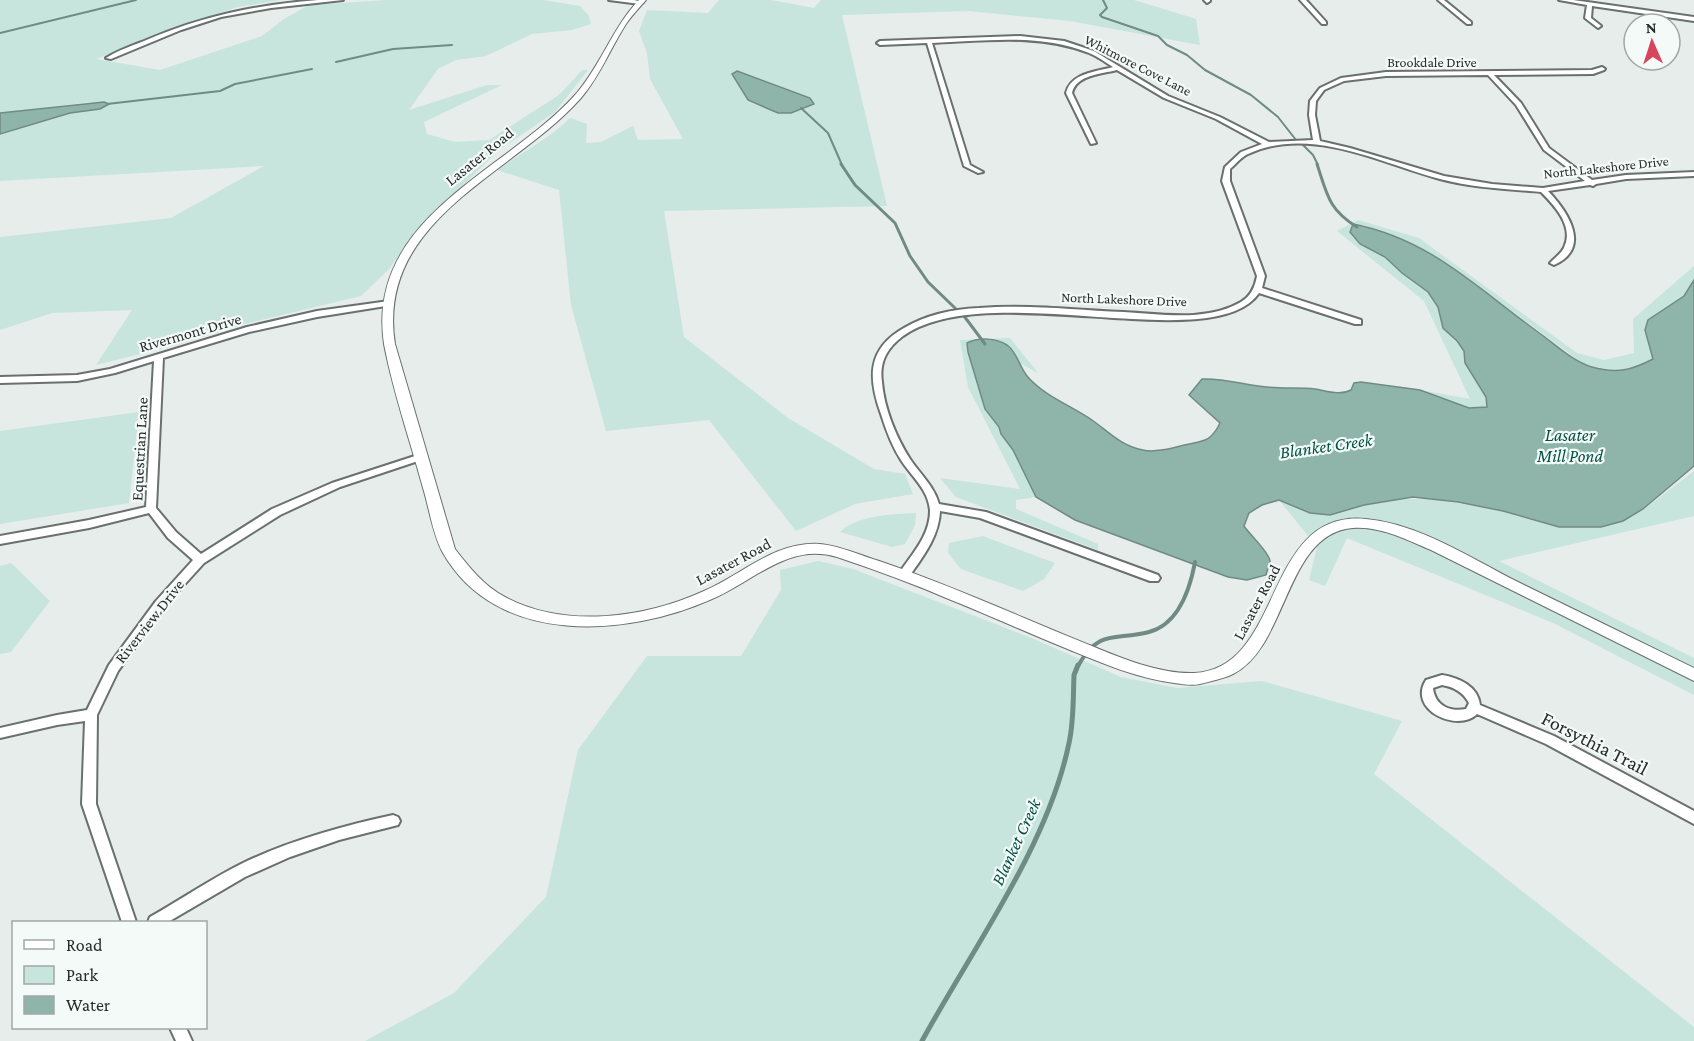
<svg xmlns="http://www.w3.org/2000/svg" width="1694" height="1041" font-family="'Crimson Pro',serif">
  <rect width="100%" height="100%" fill="#e6edeb"/>
  <path fill="#c7e5dc" d="M0,0H282L237,7L96,59L160,70L262,36L284,19L309,5L387,0H543L580,6L589,16L591,24L572,30L532,34L486,56L456,60L438,69L409,110L487,85H502L424,122L427,134L455,142L489,140L559,95L582,70H588L555,112L499,150L417,230L389,269L361,296L245,324L180,344L96,365L132,310L52,313L0,330V237L171,218L264,166L0,181V134L70,113L100,109L92,102L0,113Z
    M719,0H771L814,8L821,0H1134L1196,19L1200,45L1070,21L968,11L842,15L887,206L664,211L684,337L788,418L874,469L905,474L913,494L855,504L796,531L709,420L606,431L571,305L559,190L497,170C522,152 549,139 570,118L587,124L586,143L601,142L633,126L638,140L683,139L650,79L647,53L639,31L647,10L708,13Z
    M1358,220L1419,238L1577,353L1604,360L1634,353L1633,319L1694,266V282L1684,296L1645,330L1654,358C1626,373 1611,372 1582,363L1455,269L1363,225H1353L1360,244L1385,257L1402,273L1428,292L1438,307L1443,328L1464,351L1465,364L1486,398L1487,407L1469,408L1420,390L1470,399L1424,301L1337,231Z
    M1010,338L1038,373L1018,362L1016,356L968,352L985,409L999,427L1001,434L1013,450L1036,497L1016,500V509L1098,544V550L956,497L940,478L1020,489L968,387L960,340Z
    M139,412L129,503L0,524V431Z
    M1694,471V516L1499,561L1694,658V695L1553,623L1347,538L1325,586L1309,580L1317,547L1279,500L1310,513L1392,499H1432L1503,511L1559,527L1643,510Z
    M916,513L915,525L905,544L892,547L840,532C858,515 893,514 916,513Z
    M983,536L1055,563L1044,579L1023,591L961,569L948,553L949,543Z
    M818,561L853,569L1029,637L1121,677L1177,688L1262,681L1402,721L1374,774L1694,1027V1041H365L454,993L546,897L578,750L647,656H741L781,590L780,570Z
    M11,563L50,601L11,652L0,654V566Z"/>
  <path fill="#8fb4aa" stroke="#708b84" stroke-width="1.5" d="M737,71L810,98L814,104L791,113H778L748,100L732,74Z
    M104,102L109,104L100,109L70,113L0,134V113Z
    M1353,224C1430,239 1477,288 1538,332C1555,344 1572,361 1592,367C1617,374 1632,370 1653,359L1645,330L1648,320L1684,296L1694,280V466L1643,509L1623,521L1601,527H1559L1503,511L1458,502L1413,497L1364,505L1330,515L1310,513L1279,500L1262,505L1249,513L1244,526C1250,535 1269,552 1270,561C1270,565 1267,570 1266,575L1247,580L1228,577L1075,520L1036,497L1013,450L1001,434L999,427L985,409L968,352L967,343C979,337 996,338 1007,345C1017,352 1019,366 1027,376C1044,396 1070,405 1092,420C1109,432 1121,446 1143,450C1155,453 1172,448 1184,445C1203,441 1211,442 1220,423L1189,395L1202,379C1224,378 1245,385 1267,387C1283,389 1299,387 1315,389C1327,391 1340,396 1351,390L1354,383L1361,382L1420,390L1469,408L1487,407L1486,397L1465,363L1464,351L1457,341L1443,328L1438,307L1428,292L1402,273L1385,257L1360,244L1350,232Z"/>
  <g fill="none" stroke-linecap="round" stroke-linejoin="round">
    <path stroke="#708b84" stroke-width="2" d="M1103,0L1107,8L1100,15L1102,17L1158,36L1167,45L1187,55L1205,70L1251,95L1278,117L1296,140
      M0,33L136,0
      M336,62L393,49L452,45
      M107,104L220,91L235,84L312,69
      M801,108L828,133L842,165
      M1303,145L1313,155L1318,165"/>
    <path stroke="#708b84" stroke-width="3" d="M841,164L855,185L895,223L910,256L928,282L955,308
      M1317,164C1327,194 1328,209 1357,227
      M964,316L985,344"/>
    <path stroke="#708b84" stroke-width="4" d="M1078,666C1099,628 1115,641 1149,632C1179,624 1190,589 1195,562"/>
    <path stroke="#708b84" stroke-width="5" d="M922,1041C972,949 1048,846 1069,743C1074,721 1073,698 1074,675L1078,665"/>
    <g stroke="#69706e" stroke-width="4">
      <path id="minor" d="M318,0H343L271,8L221,17L181,30L111,59L106,58C117,51 131,46 144,41C203,16 254,5 318,0Z
        M609,0H634L643,2L640,4Z
        M1204,0H1210V1L1207,3Z
        M1300,0H1306L1326,22V24H1322Z
        M1438,0H1444L1471,22V24H1467Z
        M1559,0H1573L1694,17V21L1592,6L1591,18L1600,25L1601,26L1598,28L1585,18L1587,5Z
        M1020,36L1064,41L1094,51L1168,96L1220,117L1269,142L1313,140L1309,115L1310,101L1320,88L1341,78L1386,72L1592,70L1602,67L1605,69L1604,70L1593,74L1494,75L1521,103L1549,148L1592,180L1626,175L1694,172V176L1626,179L1596,184L1593,186L1590,185L1548,191C1568,212 1592,248 1554,265L1550,263C1555,257 1563,253 1565,245C1573,225 1554,205 1541,192C1508,189 1473,188 1440,179C1380,163 1310,125 1248,154C1241,157 1236,164 1230,169V181L1265,276L1262,288L1361,320V324H1355L1259,293C1213,359 988,276 903,336C887,348 879,362 882,382C884,408 896,437 910,459C920,474 934,486 939,504L986,512L1158,575L1160,578L1158,581H1150L980,518L940,511C939,537 922,558 908,578H900L898,575C911,555 930,536 930,511C929,490 911,476 901,460C892,446 886,430 881,414C868,378 867,349 904,328C926,315 953,309 979,308C1027,304 1076,310 1124,312C1161,314 1207,322 1241,302C1251,296 1255,287 1257,276L1222,181L1225,167L1241,152L1262,144L1216,119L1164,98L1117,70C1101,74 1076,75 1072,93L1096,143L1091,144L1066,93C1071,73 1095,72 1113,67C1105,62 1097,56 1089,53C1040,33 983,41 932,43L970,165L983,172L978,173L964,166L927,43L880,45L877,43L880,41ZM1488,75L1516,105L1544,150L1585,181L1543,188L1492,184L1444,176L1350,148L1320,141L1315,115L1316,101L1324,90L1344,81L1386,76Z
        M389,301L393,303L392,305L317,317L249,332L163,358L156,508L176,532L201,554L272,509L332,483L418,455L421,454L426,457L424,459L340,487L280,515L204,563L164,607L118,671L97,715L96,804L136,922H122L82,804L85,721L57,725L0,738V728L57,715L87,710L109,665L156,601L193,560L168,538L149,513L89,528L0,544V536L89,520L146,507L154,361L115,373L77,381L0,383V377L77,375L110,369L247,327L317,311Z
        M1442,675C1459,678 1478,686 1480,705L1554,736L1694,811V824L1546,744L1477,714C1458,733 1407,710 1426,680ZM1442,685C1454,687 1463,692 1469,703L1466,709C1450,712 1435,706 1433,688Z
        M393,815L398,817L400,821L398,825L339,840L290,857L245,877L168,922H148L150,917C182,899 212,878 245,862C292,840 342,826 393,815Z
        M170,1028H186L192,1041H176Z"/>
    </g>
    <g stroke="#69706e" stroke-width="2">
      <path id="tertiary" d="M639,0H646C639,8 632,15 626,24C610,49 600,76 581,98C514,174 375,219 395,344L455,549C469,567 484,586 505,597C565,629 645,618 704,591C743,574 775,541 820,544C841,546 862,556 882,562C953,586 1022,618 1092,646C1123,659 1160,674 1194,673C1285,669 1262,509 1366,519C1419,524 1469,557 1516,581C1575,610 1635,639 1694,668V681L1431,550C1407,540 1380,526 1353,528C1285,533 1288,647 1233,674C1223,679 1211,681 1200,684C1192,686 1182,684 1174,683C1137,678 1104,664 1070,650C1030,634 991,616 951,600C914,584 876,570 837,557C788,542 753,582 712,599C627,637 497,647 443,553C433,536 429,507 423,488C410,440 393,392 384,344C365,217 507,171 575,95C601,66 612,28 639,0Z"/>
    </g>
    <use href="#minor" fill="#fff" fill-rule="evenodd"/>
    <use href="#tertiary" fill="#fff" fill-rule="evenodd"/>
  </g>
  <g text-anchor="middle" stroke-width="4.5" stroke-linejoin="round" paint-order="stroke">
    <g font-size="14" fill="#292b2b" stroke="#f3faf8">
      <text x="1432" y="67">Brookdale Drive</text>
      <text transform="translate(1138 65) rotate(27)" y="5">Whitmore Cove Lane</text>
      <text transform="translate(1606 167) rotate(-6)" y="5">North Lakeshore Drive</text>
      <text transform="translate(1124 299) rotate(2)" y="5">North Lakeshore Drive</text>
    </g>
    <g font-size="16" fill="#292b2b" stroke="#f3faf8">
      <text transform="translate(479 156) rotate(-39)" y="6">Lasater Road</text>
      <text transform="translate(190 332) rotate(-16)" y="6">Rivermont Drive</text>
      <text transform="translate(139 449) rotate(-87)" y="6">Equestrian Lane</text>
      <text transform="translate(733 561) rotate(-28)" y="6">Lasater Road</text>
      <text transform="translate(1256 602) rotate(-62)" y="6">Lasater Road</text>
      <text transform="translate(149 621) rotate(-52)" y="6">Riverview Drive</text>
    </g>
    <g font-size="18" font-style="italic" fill="#015244" stroke="#f3faf8">
      <text x="1570" y="441">Lasater<tspan x="1570" dy="21">Mill Pond</tspan></text>
      <text transform="translate(1326 446) rotate(-8)" y="6">Blanket Creek</text>
      <text transform="translate(1016 842) rotate(-65)" y="6">Blanket Creek</text>
    </g>
    <g font-size="20" fill="#292b2b" stroke="#f3faf8">
      <text transform="translate(1595 743) rotate(27)" y="7">Forsythia Trail</text>
    </g>
  </g>
  <rect x="12" y="921" width="195" height="108" fill="#f3faf8" stroke="#a2a7a6" stroke-width="1.5"/>
  <rect x="24" y="940" width="30" height="9" fill="#ffffff" stroke="#a2a7a6" stroke-width="1.5"/>
  <text x="66" y="951" font-size="18" fill="#292b2b">Road</text>
  <rect x="24" y="966" width="30" height="18" fill="#c7e5dc" stroke="#a2a7a6" stroke-width="1.5"/>
  <text x="66" y="981" font-size="18" fill="#292b2b">Park</text>
  <rect x="24" y="996" width="30" height="18" fill="#8fb4aa" stroke="#a2a7a6" stroke-width="1.5"/>
  <text x="66" y="1011" font-size="18" fill="#292b2b">Water</text>
  <g transform="translate(1652 42) rotate(357)"><circle r="28" fill="#f3faf8" stroke="#a2a7a6" stroke-width="1.5"/>
  <path d="M0-4.5L10 22L0 15L-10 22Z" fill="#d6455b"/>
  <text y="-9" font-size="16" font-weight="bold" text-anchor="middle" fill="#292b2b">N</text>
  </g>
</svg>
